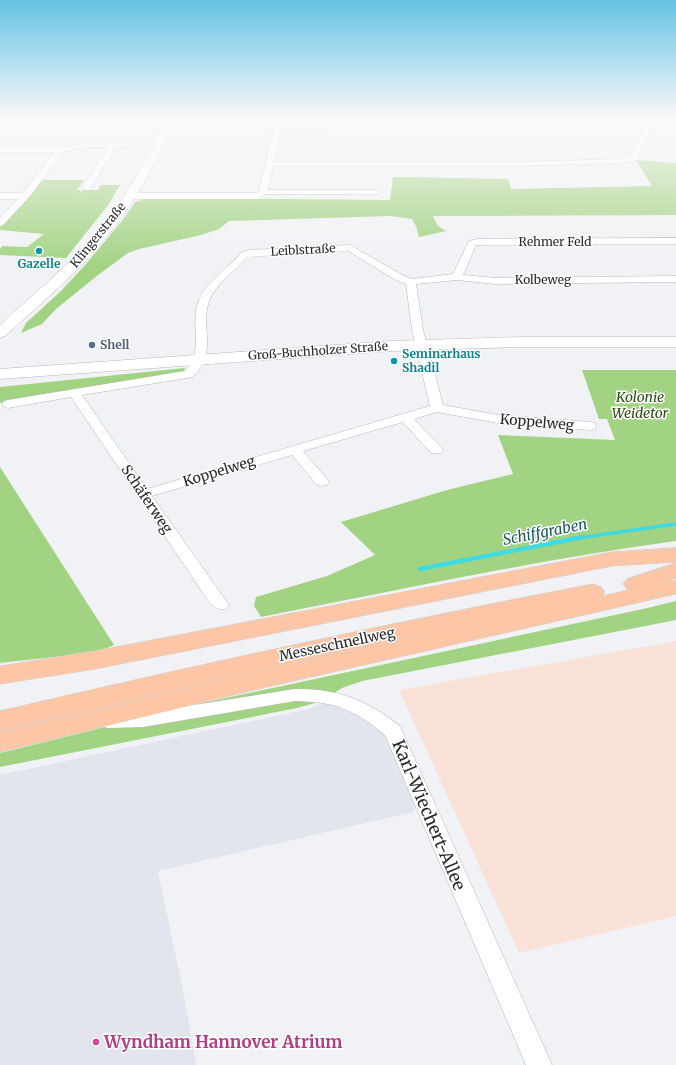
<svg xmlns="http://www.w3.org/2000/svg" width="676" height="1065" font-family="Merriweather,serif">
  <rect width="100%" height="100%" fill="#f1f2f5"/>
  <path fill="#e2e4ee" d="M335,697L393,731L419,793L413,812L158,871L187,1011L196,1065H0V775L309,709Z"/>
  <path fill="#fae2d8" d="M676,641V916L519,953L399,690Z"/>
  <path fill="#a2d382" d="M636,160L676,163V215L433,216L438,226L446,231L419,237L416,226L412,219L390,216L229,221L219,229L201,235L139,249L128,253L98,275L56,309L42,324L21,333L26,323L61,291L85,265L122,221L135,202L149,198L390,200L393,177L508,179L511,189L652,186Z
    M41,180H84L77,190H81L79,193L83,190H98L101,185H120L109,204L66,258L0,255V249L2,246L27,247L44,234L0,230V227L31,192H34Z
    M185,368L184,371L0,403V387Z
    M582,370H676V541C536,560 399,590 261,617L254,606L256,597L327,576L375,555L341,522L447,490L513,474L498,435L615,440L607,419H599Z
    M0,467L114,645L98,652L0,663Z
    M676,601V620L362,681L342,688L322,701L297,708L0,767V753L198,704L643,609Z"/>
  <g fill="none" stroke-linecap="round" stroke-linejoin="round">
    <path stroke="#40dadf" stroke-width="3.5" d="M578,538L676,524"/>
    <path stroke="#40dadf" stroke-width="4.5" d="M420,569L583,537"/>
    <g stroke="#b6b7ba" stroke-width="1">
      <path id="street" d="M276,119H283L282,126L411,120L536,119L533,121L411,124L281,130L274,162H516L620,159L629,157L632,154L644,127V124L584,121L581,119L676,121V125L651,124L652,127L638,157L634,161L620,163L516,166H273L268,190H377L381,192L377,194H265L259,199H129L125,196L129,193H257L259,191Z
        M86,143H126L130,145L126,147H116L89,190H86L82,188L109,147H86L63,152L30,196L3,225L0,226V218L18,199H0V193H23L54,152H0V148H60Z
        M676,238V244L476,245L463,275L496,278L676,276V282L496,284L457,280L416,284L423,330L443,405L498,415L590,422L595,423L596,426L595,429L590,430L498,423L437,412L414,419L441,447L443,450L441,453H431L403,422L303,451L327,479L329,482L327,485L322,486L317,485L292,455L152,496L229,605L227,609C212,613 203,592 195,581L71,397L8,408L4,407L2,404L4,401L8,400L185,371C205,352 189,323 199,300C207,282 228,268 241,253L248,250L350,245L404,276L412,279L453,274L469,241L478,239ZM348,251L396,280L406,284L412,330L430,406L147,489L82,395L193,377C218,352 200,329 209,301C214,286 237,269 247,257Z
        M295,689C339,689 365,699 400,726L552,1065H526L385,735C353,709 336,702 295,701L143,727L108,728L101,726L99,721L101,716L108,714L143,713Z"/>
    </g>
    <g stroke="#b6b7ba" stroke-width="1">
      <path id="secondary" d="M167,119H177C157,159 137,200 109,234C79,272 41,303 5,336L0,338V325C34,293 71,264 101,228C128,195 147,157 167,119Z
        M522,337H676V347H522L392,351L0,379V369L392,341Z"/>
    </g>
    <g stroke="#d0d0d0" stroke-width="1">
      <path id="highway" d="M676,548V562L612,566L95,669L0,684V666L95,651L612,552Z
        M676,563V578L663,583L676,580V594L254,690L0,752V732L254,672L494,619L296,662L0,731V711C197,665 394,622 593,584L601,587L605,592L602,596L629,590L627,589L623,584L627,579Z"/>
    </g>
    <use href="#street" fill="#fff" fill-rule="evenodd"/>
    <use href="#secondary" fill="#fff" fill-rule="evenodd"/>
    <use href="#highway" fill="#fdc6a6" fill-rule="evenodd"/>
  </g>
  <linearGradient id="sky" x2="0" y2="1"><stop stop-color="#65c3e4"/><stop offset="0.44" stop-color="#f9f9fa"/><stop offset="1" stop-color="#f9f9fa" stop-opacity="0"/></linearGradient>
  <rect width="676" height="268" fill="url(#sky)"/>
  <g fill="#0f9aa8" stroke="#fff" stroke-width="1.5">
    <circle cx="39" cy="251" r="4"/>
    <circle cx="394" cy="361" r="4"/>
  </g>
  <circle fill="#5c6f8a" stroke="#fff" stroke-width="1.5" cx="92" cy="345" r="4"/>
  <circle fill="#d1479c" stroke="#fff" stroke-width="1.5" cx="96" cy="1042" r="4"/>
  <g text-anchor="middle" stroke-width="3" stroke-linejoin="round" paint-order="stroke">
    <g font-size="12" fill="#28292a" stroke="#fff">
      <text transform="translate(98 235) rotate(-51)" y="4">Klingerstraße</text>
      <text x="555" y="246">Rehmer Feld</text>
      <text transform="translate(303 250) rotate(-3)" y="4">Leiblstraße</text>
      <text x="543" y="284">Kolbeweg</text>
      <text transform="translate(318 351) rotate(-4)" y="4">Groß-Buchholzer Straße</text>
    </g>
    <g font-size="12" font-weight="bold" fill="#0d838f" stroke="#fff">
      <text x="39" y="268">Gazelle</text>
      <text x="402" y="358" text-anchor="start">Seminarhaus<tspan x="402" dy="14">Shadil</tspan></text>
    </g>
    <g font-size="12" font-weight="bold" fill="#4e5e75" stroke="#fff" text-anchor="start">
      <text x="100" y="349">Shell</text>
    </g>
    <g font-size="14" font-style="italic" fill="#2c4c12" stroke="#fff">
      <text x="640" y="402">Kolonie<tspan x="640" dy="16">Weidetor</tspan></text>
    </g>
    <g font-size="14" fill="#28292a" stroke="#fff">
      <text transform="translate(537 422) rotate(5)" y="5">Koppelweg</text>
      <text transform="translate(219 471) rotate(-17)" y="5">Koppelweg</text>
      <text transform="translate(147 499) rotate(56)" y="5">Schäferweg</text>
      <text transform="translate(337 644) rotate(-12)" y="5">Messeschnellweg</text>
    </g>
    <g font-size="15" font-style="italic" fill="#1c5a5c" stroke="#fff">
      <text transform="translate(545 532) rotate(-11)" y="5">Schiffgraben</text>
    </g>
    <g font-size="17" fill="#28292a" stroke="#fff">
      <text transform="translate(429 815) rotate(67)" y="6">Karl-Wiechert-Allee</text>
    </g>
    <g font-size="17" font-weight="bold" fill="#b23c85" stroke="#fff" text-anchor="start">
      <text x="104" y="1048">Wyndham Hannover Atrium</text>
    </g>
  </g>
</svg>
